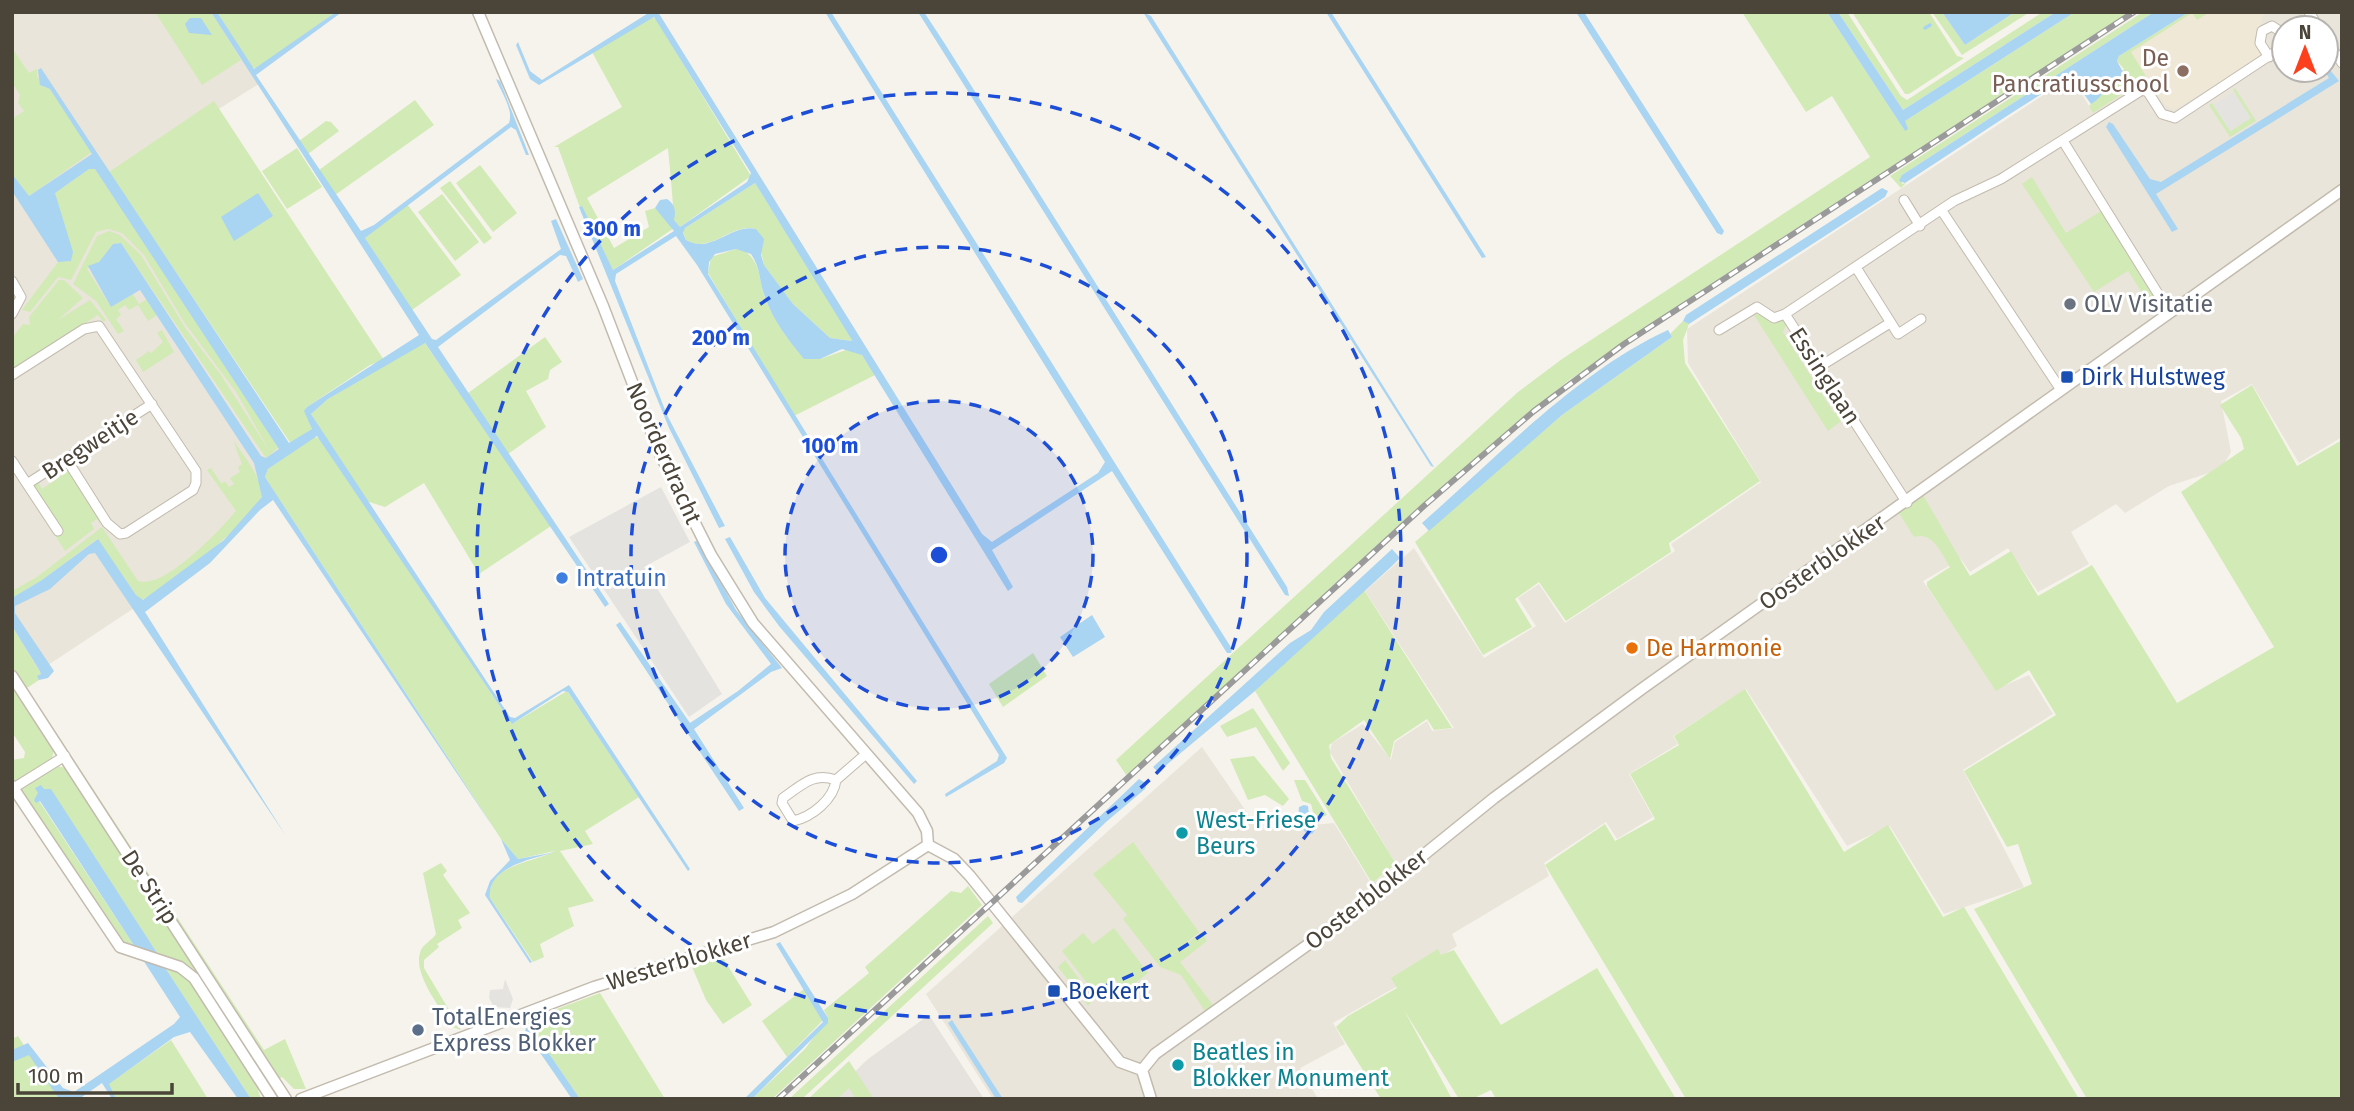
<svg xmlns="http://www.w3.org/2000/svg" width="2354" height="1111" font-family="'Fira Sans',sans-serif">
  <rect width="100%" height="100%" fill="#f6f3ec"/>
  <path fill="#eae5da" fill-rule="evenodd" d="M12,12H216L259,84L106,179L286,449L261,468L211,557L12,689Z
    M2236,12H2342V437L2299,463L2252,384L2221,401L2231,452L2221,469L2169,486L2125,513L2116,504L2071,532L2089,564L2038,592L2008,548L1970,572L1961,559L1923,581L1996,689L2029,675L2053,714L1963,770L2024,887L1944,914L1890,826L1847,846L1746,689L1673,736L1678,744L1629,774L1653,817L1617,839L1606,822L1544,863L1549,876L1452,934L1457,946L1396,987L1333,1023L1345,1044L1300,1068L1318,1099H993L926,994L1202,747L1259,830L1334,823L1371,883L1397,866L1330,752L1332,743L1363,724L1391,760L1395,742L1427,721L1432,731L1454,728L1365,591L1414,548L1484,658L1536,626L1518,598L1539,584L1565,623L1675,551L1671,544L1761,482L1688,363L1687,329L2071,77L2093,112L2112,77ZM2284,28H2326V70H2284Z"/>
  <path fill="#e6e2dd" d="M929,1015L984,1099H827L868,1059Z"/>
  <path fill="#efe8d6" d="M2192,12H2265L2254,41L2261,51L2259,58L2174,110L2165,105L2129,52Z"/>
  <path fill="#d2eab5" d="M155,12H211L241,60L202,85Z
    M217,12H336L256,69L251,67Z
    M1742,12H1827L1905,131V121L2075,12H2129L1674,308L1568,381L1387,536L1127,776L1116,760L1518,392L1562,359L1870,157L1832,96L1806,112Z
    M1838,12H1847L1901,96L1907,100L2043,12H2056L1903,110Z
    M1852,12H1929L1957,56L1964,58L1909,94H1905Z
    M1932,12H1942L1965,45L2015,12H2030L1962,55Z
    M2143,12H2154L1902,175V184L1906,183L1901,188L1890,176Z
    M2189,12H2210L2197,20L2192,13L2131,52L2147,78L2093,113L2089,106L2124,69L2117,61L2119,56Z
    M651,17L656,19L751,176L680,227L673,219C675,215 669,160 668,148L587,198L614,248L649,227L645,211L655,208L674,228L613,270L579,205L558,147H554L622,107L592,52Z
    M12,48L29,73L37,69V76L44,87L50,89L92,152L29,196L12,174V119L24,111L18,103L20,95L12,82Z
    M2235,88L2256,121L2230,137L2209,105L2212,103L2231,131L2250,118L2233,90Z
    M415,100L434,125L335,195L319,170Z
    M214,101L384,360L370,365L307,407L305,411L312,429L291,444L109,172Z
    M326,121L331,122L339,131L308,154L299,141Z
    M297,148L322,187L287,209L262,171Z
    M480,165L517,213L493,232L456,183Z
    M89,169H95L279,447L266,458L121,243L113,244L99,262L87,269L111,307L133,294L139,304L147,299L157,315L148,321L138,305L129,310L125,305L118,310L121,315L116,319L124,331L118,334L96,301L73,284L97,236L109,231L120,235L141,255L186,329L221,375L270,452L236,392L184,322L144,255L122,233L108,229L96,232L71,280L58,277L30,312L22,310L58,262L71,261L55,193Z
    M2032,177L2066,233L2101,211L2160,302L2152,308L2128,271L2094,292L2022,184Z
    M450,181L492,238L484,244L440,188Z
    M755,183L853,340L852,341L830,338L793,304L764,265L756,229C731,222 711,255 686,240L683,232L685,228Z
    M442,194L479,242L455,261L418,212Z
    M407,204L461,275L412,310L365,238Z
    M736,249L743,250C763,262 758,284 767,303C777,324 789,342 804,358L820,359L849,349L862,355L875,375L794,416L708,273L711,257Z
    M59,280H64L83,298L58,320L90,300L106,320L103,322L98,315L12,371V338L23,324L30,325L29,317Z
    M1760,314L1766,316L1772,324L1783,318L1786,325L1783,332L1834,413L1841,409L1844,419L1828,431L1754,315Z
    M1683,321L1689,324L1683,340L1685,363L1760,481L1669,543L1671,552L1566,621L1539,582L1515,599L1532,627L1483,655L1415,542L1562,415L1672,337L1670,334Z
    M162,330L174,352L143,372L136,360L149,351L151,353L163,342L157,333Z
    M545,337L562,362L550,370L548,379L526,391L546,427L508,454L468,393Z
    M424,342L551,526L479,574L424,483L385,507L366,501L311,414L328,399Z
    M2252,385L2297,466L2342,440V1099H2087L1974,909L2032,884L2018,844L2007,847L1964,771L2056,715L2029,670L1996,691L1927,586V582L1950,567C1941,553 1933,531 1914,537L1899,513L1923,495L1970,576L2011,551L2038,596L2092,565L2177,703L2274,647L2181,492L2244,449L2241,438L2220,405Z
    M314,437L320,438L512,724L567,691L639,797L585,831L593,844L560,851L594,901L568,908L574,926L540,944L544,957L533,962L490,898C486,864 537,862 555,851L518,859L501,839L265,477L268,469Z
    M233,440C242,453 264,481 262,496C259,514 158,599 140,600L97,539L42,580L12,598V591L37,577L102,527L138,581C164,590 219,531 236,511L207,470L211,468L221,483L226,482L229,487L234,484L230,478L240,472L238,467L242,464Z
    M60,468H67L103,523L101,524L97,519L91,523L94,529L65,551L55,535L61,531L32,486L38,482L42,489L64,474Z
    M1364,590L1452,728L1434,730L1427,719L1394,741L1390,759L1364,720L1329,745L1331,758L1396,864L1372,883L1255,691Z
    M12,626L41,674L38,676L39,680L27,688L264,1050L285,1039L306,1089H294L282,1077L279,1079L269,1066L20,683L12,667Z
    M1033,653L1047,676L1003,707L989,684Z
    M12,681L54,750L52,758L14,783L12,760L24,758L25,752L12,732Z
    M1745,689L1844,852L1888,825L1943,917L1964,907L2079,1099H1686L1545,865L1605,824L1615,841L1655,819L1630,774L1679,745L1674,736Z
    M1253,708L1290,763L1283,771L1256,727L1227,737L1220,726Z
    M1254,756L1289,799L1283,806L1265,795L1248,800L1230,759Z
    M57,766L66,768L274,1084L270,1086L198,975L183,964L159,956L51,790L44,789L34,800L39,801L137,950L125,946L19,791Z
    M1294,780H1305L1327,815L1315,820L1311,804L1302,801Z
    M1133,842L1199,932L1160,964L1202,932L1207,941L1180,962L1213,1005L1205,1011L1181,975L1160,967L1123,919L1127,915L1093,874Z
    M441,863L447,871L443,875L470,913L458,920L462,928L437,944L439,947L424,960V968L461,1030L452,1027C441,1008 411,973 421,950C424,944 432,940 436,934L423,873Z
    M968,886L982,905L772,1099H752L805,1049L828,1018L824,1010L869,973L865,967L951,891L961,893Z
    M988,916L993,923L802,1099H789Z
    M1114,928L1148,973L1125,991L1116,981L1097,996L1062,951L1083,933L1093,944Z
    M1438,949L1441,955L1454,950L1501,1025L1597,968L1676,1099H1496L1491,1090L1472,1099H1459L1404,1010L1452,1099H1381L1336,1027L1348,1016L1397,988L1391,978Z
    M720,953L752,1005L723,1024L706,1000L690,962Z
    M1065,960L1094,999L1088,1006L1058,967Z
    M167,965L189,979L261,1088L258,1090L261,1099H251L164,966Z
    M804,989L823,1020L787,1057L762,1021Z
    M600,993L665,1099H580L531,1027L522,1022Z
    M18,1036L59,1099H12V1039Z
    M171,1040L208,1099H116L107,1085Z
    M849,1061L874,1099H856L849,1088L837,1099H808Z"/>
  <path fill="#e5e3e0" d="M2234,92L2251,118L2230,131L2213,105Z
    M661,487L690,542L644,567L722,694L689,717L569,537Z
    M505,979L513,999L510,1008L494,1007L489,998L490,990L503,989Z"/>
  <path fill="#a9d4f2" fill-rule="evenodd" d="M211,12H217L254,69L336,12H342L256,75L361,231L374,225L509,123C514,110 501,92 496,79L500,81L529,155H526L516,130L511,127L365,238L432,339L436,340L561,249L551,221L556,219L583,279L578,282L566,256L560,255L438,347L609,604L605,607L425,343L328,399L311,414L510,717L515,718L569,685L690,869L688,871L568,692L563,691L512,724L317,436L268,469L265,477L495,830L273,500L260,510L210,563L145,612L286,836L95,553L89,554L50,589L15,606V613L54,671L48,678L39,680L37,676L41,674L38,668L12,626V598L42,580L98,539L136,595L143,600L224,540L262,497L254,463L140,290L111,307L88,266L99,262L113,244L121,243L261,456L266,458L279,449L95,169H89L55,193L73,252L71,261L58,262L12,191V174L29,196L92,154L50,89L40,85L38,70L41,68L289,443L312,429L304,411L307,407L419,335Z
    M650,12H658L982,534L992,542L1098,473L1105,462L825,12H831L1232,649L1231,653H1227L1112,471L992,550L1013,587L1008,591L862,355L842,349L820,359H804C788,340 773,320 765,297C759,282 761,268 751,254L736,249L715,254L709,262L708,274L1007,758L1004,763L946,797L945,794L997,761L999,755L697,265L676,236L616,274L615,281L667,415L725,526L719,528L669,428L579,207L582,206L613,270L674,231L655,208L660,200L667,199C675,204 676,211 674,220L680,227L747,182L751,173L654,17L539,85L530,79L516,45L518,42L530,71L542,80ZM755,183L852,340V341L830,338L793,304L764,265L761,255L764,239L756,229C731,223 711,255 686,240L683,233L685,228Z
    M918,12H924L945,44L1287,587L1289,596L1285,595Z
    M1143,12L1151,16L1434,467L1431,466Z
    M1326,12H1331L1486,257L1482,258Z
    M1576,12H1584L1724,231L1722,235L1717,233Z
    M1827,12H1838L1903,110L2056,12H2075L1905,121L1908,129L1905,131Z
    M1942,12H2015L1965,45Z
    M2154,12H2189L2119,56L2117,61L2124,74L2109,82C2104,91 2100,99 2091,104L2071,76C2017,108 1962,146 1905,183L1899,181L1902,175Z
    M190,18H201L212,35L189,33L185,24Z
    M2326,65L2339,81L2156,194L2178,229L2172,232L2106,127L2109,122L2113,124L2150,179L2161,182L2329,78L2324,70Z
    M1882,188L1888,191L1885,197L1689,324L1683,321L1686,315Z
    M258,193L273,216L234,241L221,217Z
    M1668,330L1672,337L1562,415L1429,531L1422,523C1496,458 1578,371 1668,330Z
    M730,537L765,598L917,781L914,784L779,626L754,592L725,539Z
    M698,540L736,610L782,668L771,672L694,729L744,808L739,811L616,625L620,622L690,723L738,691L771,664L726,604L694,542Z
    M1392,549L1400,558L1392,566L1255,691L1158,772L1153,767L1290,643L1311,630L1324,612Z
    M1092,615L1105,637L1073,657L1060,637Z
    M1139,779L1147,784L1145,789L1106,822L1022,903L1018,902L1016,897L1029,884Z
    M41,785L44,789H51L159,956L137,950L40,801L36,803L34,800L38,793L35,788Z
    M1304,805L1308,806L1310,825L1316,829L1312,834L1305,832L1298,819L1299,807Z
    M501,839L518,859L556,852C534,858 486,867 490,898L532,962L530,963L485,895L490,881L510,860Z
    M780,942L828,1018V1023L752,1099H744L823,1022L776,944Z
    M143,960L164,966L251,1099H238L190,1032L174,1037L109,1084L116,1099H112L102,1083L79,1099H59L29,1055L12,1062V1050L28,1043L63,1088L74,1092L174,1024L180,1017Z
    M952,1020L1003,1099H996L948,1023Z
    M527,1025L531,1027L580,1099H572L525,1031Z"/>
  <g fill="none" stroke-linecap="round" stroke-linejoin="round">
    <path stroke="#a9d4f2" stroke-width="3.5" d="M1925,28L1930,25"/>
    <g stroke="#c2bbae" stroke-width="11">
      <path id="minor" d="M2309,12L2319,28
        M2326,39L2342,63
        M2269,57L2260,43L2262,31L2272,26L2284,34
        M2063,141L2170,313
        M1904,200L1920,226
        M1942,211L2061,390
        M1857,269L1898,334L1921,319
        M12,281L21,297L12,314
        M1785,314L1954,201L2001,179L2142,90L2148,92L2162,114L2175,118L2284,46
        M1719,330L1757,307L1774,318L1785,314L1907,503
        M1819,367L1890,323
        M12,375L84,329L99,326L196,471V483L193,490L126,533L120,534L107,523L67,460
        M12,461L27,484L152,404
        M27,484L58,531
        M836,780C834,799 812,817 793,821L782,803L783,798C802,785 813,772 836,780L866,754
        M12,789L65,756"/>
    </g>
    <g stroke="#c2bbae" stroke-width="13">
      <path id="tertiary" d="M478,12L603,306L659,452L711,555L753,623L918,813L927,831L928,845
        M12,676L286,1099
        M12,786L120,947L180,967L194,978L272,1099
        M928,845L954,859L970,876L1120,1062L1142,1070
        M1142,1070L1155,1054L1348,916L1494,798L1643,688L2342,190
        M1142,1070L1151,1099
        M301,1099L594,987L774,932L852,894L928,845"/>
    </g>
    <use href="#minor" stroke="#fff" stroke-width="9"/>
    <use href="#tertiary" stroke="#fff" stroke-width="10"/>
    <g stroke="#9a9a9a" stroke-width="6">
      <path id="rail" d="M778,1099L1425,505L1534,411L1624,344L2134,12"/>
    </g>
    <use href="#rail" stroke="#fff" stroke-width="3.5" stroke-dasharray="10" stroke-linecap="butt"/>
  </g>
  <circle cx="939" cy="555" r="154" fill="#1d4ed8" fill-opacity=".12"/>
  <g fill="none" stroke="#1d4ed8" stroke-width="3.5" stroke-dasharray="12 9">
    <circle cx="939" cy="555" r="154"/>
    <circle cx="939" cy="555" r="308"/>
    <circle cx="939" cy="555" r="462"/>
  </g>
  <circle fill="#8d6e63" stroke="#fff" stroke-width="2.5" cx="2183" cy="71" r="7"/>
  <circle fill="#6b7280" stroke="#fff" stroke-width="2.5" cx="2070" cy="304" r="7"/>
  <g fill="#1a4fb4" stroke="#fff" stroke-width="2.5">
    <rect x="2060" y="370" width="14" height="14" rx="3.5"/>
    <rect x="1047" y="984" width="14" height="14" rx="3.5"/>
  </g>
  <circle fill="#3f7fe0" stroke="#fff" stroke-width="2.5" cx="562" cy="578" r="7"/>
  <circle fill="#e8710a" stroke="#fff" stroke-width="2.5" cx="1632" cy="648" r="7"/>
  <g fill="#0f9aa8" stroke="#fff" stroke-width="2.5">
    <circle cx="1182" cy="833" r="7"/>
    <circle cx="1178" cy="1065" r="7"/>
  </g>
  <circle fill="#5c6f8a" stroke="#fff" stroke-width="2.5" cx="418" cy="1030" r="7"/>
  <g text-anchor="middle" stroke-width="6" stroke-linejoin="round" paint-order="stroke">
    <g font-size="23" fill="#785e54" stroke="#fff" text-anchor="end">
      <text x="2169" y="66">De<tspan x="2169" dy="26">Pancratiusschool</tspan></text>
    </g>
    <g font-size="23" fill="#5b616d" stroke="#fff" text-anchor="start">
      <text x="2084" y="312">OLV Visitatie</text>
    </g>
    <g font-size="23" fill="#4b4439" stroke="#fff">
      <text transform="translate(1825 376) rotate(57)" y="8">Essinglaan</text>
      <text transform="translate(90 444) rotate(-33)" y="8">Bregweitje</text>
      <text transform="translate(664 453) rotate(66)" y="8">Noorderdracht</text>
      <text transform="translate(1822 562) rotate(-35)" y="8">Oosterblokker</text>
      <text transform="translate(150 887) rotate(57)" y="8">De Strip</text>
      <text transform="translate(1366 899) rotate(-38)" y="8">Oosterblokker</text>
      <text transform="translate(679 961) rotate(-17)" y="8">Westerblokker</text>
    </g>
    <g font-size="23" fill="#164399" stroke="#fff" text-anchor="start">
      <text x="2081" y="385">Dirk Hulstweg</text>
      <text x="1068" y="999">Boekert</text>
    </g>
    <g font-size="23" fill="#366cbe" stroke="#fff" text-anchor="start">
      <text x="576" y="586">Intratuin</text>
    </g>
    <g font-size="23" fill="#c56008" stroke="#fff" text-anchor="start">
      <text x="1646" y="656">De Harmonie</text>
    </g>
    <g font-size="23" fill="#0d838f" stroke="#fff" text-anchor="start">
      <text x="1196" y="828">West-Friese<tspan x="1196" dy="26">Beurs</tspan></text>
      <text x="1192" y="1060">Beatles in<tspan x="1192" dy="26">Blokker Monument</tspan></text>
    </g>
    <g font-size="23" fill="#4e5e75" stroke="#fff" text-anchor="start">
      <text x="432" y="1025">TotalEnergies<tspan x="432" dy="26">Express Blokker</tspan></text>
    </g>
  </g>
  <circle cx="939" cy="555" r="10" fill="#1d4ed8" stroke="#fff" stroke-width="3.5"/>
  <g font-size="21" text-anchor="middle" font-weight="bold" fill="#1d4ed8" stroke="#fff" stroke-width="6" stroke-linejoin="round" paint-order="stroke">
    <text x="612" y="236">300 m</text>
    <text x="721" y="345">200 m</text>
    <text x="830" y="453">100 m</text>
  </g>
  <rect width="2354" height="1111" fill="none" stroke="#4b4439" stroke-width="28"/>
  <g transform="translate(2305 49)"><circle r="33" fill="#ffffff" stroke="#b7b4b0" stroke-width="2"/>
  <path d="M0-5L12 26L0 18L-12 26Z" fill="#fc3f1d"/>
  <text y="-10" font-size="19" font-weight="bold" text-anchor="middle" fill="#4b4439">N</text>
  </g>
  <path d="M18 1083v10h154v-10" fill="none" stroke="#4b4439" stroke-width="3.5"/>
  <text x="28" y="1083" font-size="21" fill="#4b4439" stroke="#ffffff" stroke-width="5" paint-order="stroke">100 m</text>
</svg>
